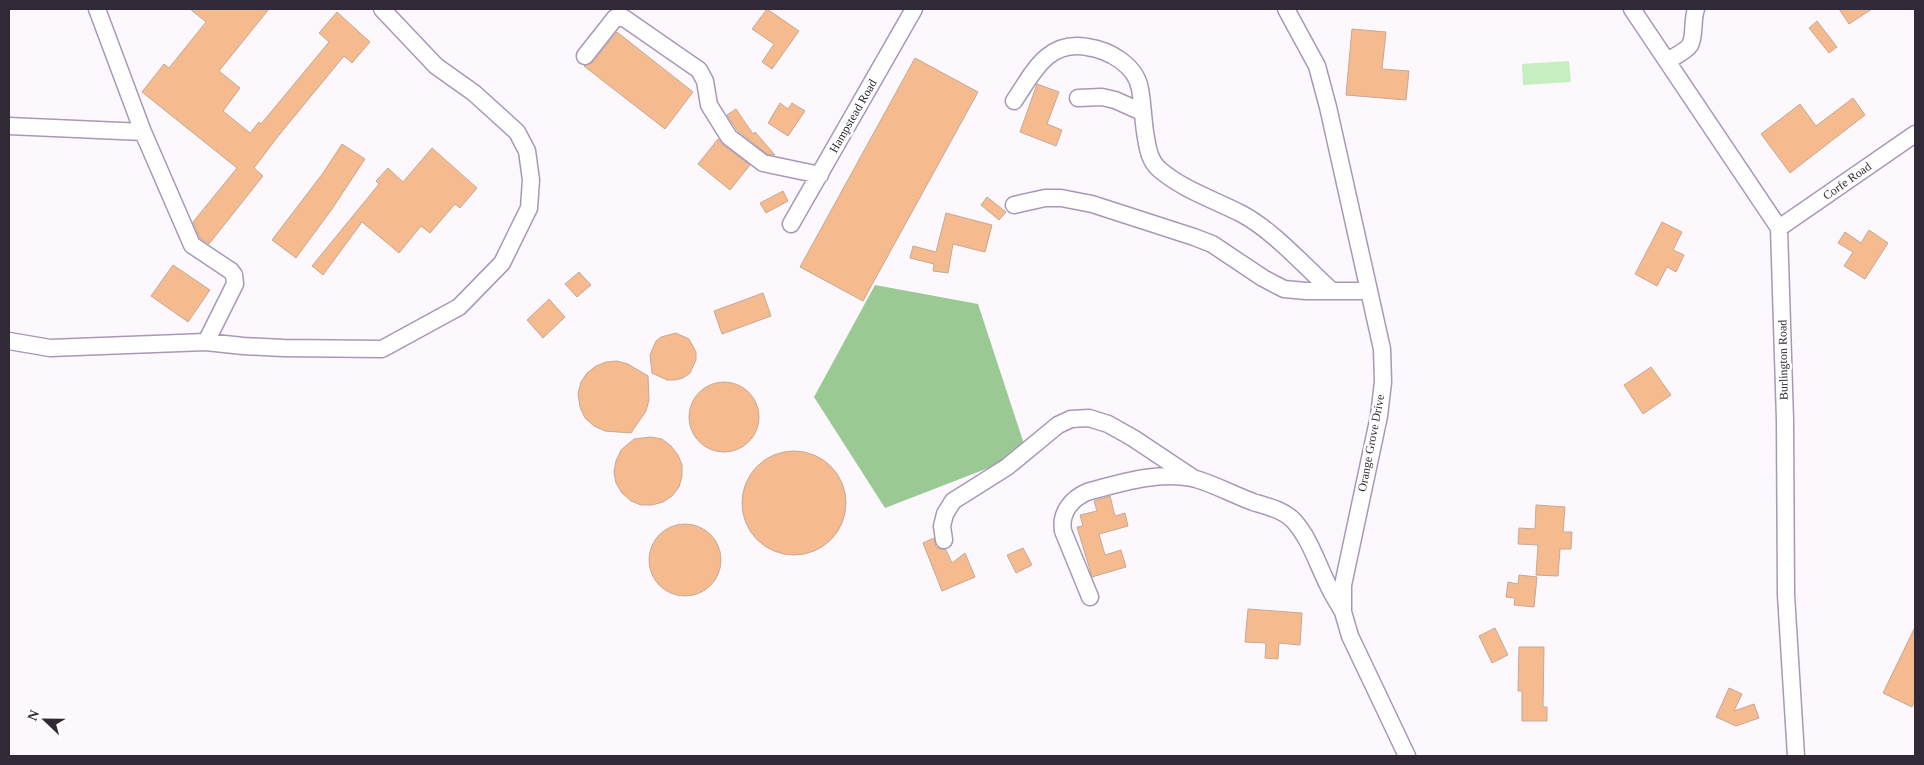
<svg xmlns="http://www.w3.org/2000/svg" width="1924" height="765" font-family="Georgia,serif">
  <rect width="100%" height="100%" fill="#fcf8fe"/>
  <path fill="#c6eec1" d="M1569,61L1571,82L1523,85L1522,64Z"/>
  <path fill="#9ac994" d="M875,285L978,304L1027,453L885,508L814,397Z"/>
  <path fill="#f5ba8e" stroke="#c6a994" d="M190,9H269L219,71L240,88L223,111L250,133L259,122L261,124L329,42L319,33L337,12L370,42L352,63L344,56L279,135L254,168L263,176L209,244L200,238L193,222L237,168L142,92L164,64L169,68L206,22Z
    M767,9L799,31L772,69L762,62L774,44L752,29Z
    M1839,9H1872L1849,24Z
    M1817,21L1837,47L1829,53L1809,28Z
    M1352,29L1386,32L1382,69L1409,71L1406,100L1346,95Z
    M617,32L693,92L665,129L584,66L593,62Z
    M915,58L978,92L863,301L800,267Z
    M1037,84L1059,92L1047,124L1062,130L1056,146L1020,132Z
    M1853,98L1865,115L1790,173L1761,134L1800,104L1816,126Z
    M780,103L788,109L792,103L805,111L788,136L768,123Z
    M736,109L753,134L755,132L775,155L767,154L737,130L727,115Z
    M718,139L723,145L750,165L730,190L698,164Z
    M342,144L365,159L332,209L296,258L272,240L323,173Z
    M432,148L477,188L460,208L455,204L430,233L421,226L399,253L362,222L323,275L312,266L379,184L376,181L388,168L403,182Z
    M783,191L788,201L766,213L760,203Z
    M987,197L1006,212L999,220L981,205Z
    M946,213L992,225L985,252L953,244L948,273L933,271L934,264L910,258L913,246L936,252Z
    M1662,222L1682,232L1673,250L1684,255L1676,272L1667,267L1657,286L1635,274Z
    M1869,230L1888,243L1865,279L1844,266L1853,252L1838,243L1845,232L1861,243Z
    M173,265L210,290L188,322L151,296Z
    M579,272L591,285L577,297L565,284Z
    M763,293L771,316L722,334L714,311Z
    M549,299L565,317L543,338L527,320Z
    M676,333L689,339L696,352V360L690,373L683,378L675,380H667L652,373L650,355L656,341L661,337Z
    M617,361L628,364L648,376L649,400L646,411L631,433L605,431L594,426L585,418L580,407L578,394L581,382L587,373L596,366L606,362Z
    M1651,367L1671,395L1643,414L1624,385Z
    M689 417a35 35 0 1 1 70 0a35 35 0 1 1-70 0Z
    M651,437L662,439L671,446L678,455L682,465V476L679,487L672,496L663,502L652,505H641L631,501L622,493L616,483L614,472L616,461L621,450L634,439Z
    M742 503a52 52 0 1 1 104 0a52 52 0 1 1-104 0Z
    M1110,496L1115,516L1125,513L1128,526L1099,534L1105,555L1121,550L1126,567L1092,577L1077,527L1083,526L1080,515L1097,511L1094,501Z
    M1536,505L1565,507L1563,532H1572L1571,549H1560L1558,576L1536,575L1538,545L1518,544L1519,528L1535,529Z
    M649 560a36 36 0 1 1 72 0a36 36 0 1 1-72 0Z
    M934,538L936,547L941,549L946,550L952,563L965,553L975,577L942,591L923,543Z
    M1023,548L1032,565L1016,573L1007,555Z
    M1519,575L1537,577L1534,607L1514,605L1515,598L1506,597L1508,582L1518,584Z
    M1248,609L1302,613L1300,645L1279,643L1278,659L1265,658L1266,643L1245,642Z
    M1915,627V701L1912,707L1883,693Z
    M1495,628L1508,655L1492,663L1479,636Z
    M1519,647H1544L1543,707H1547V721H1522V691H1518Z
    M1729,688L1742,694L1734,711L1754,704L1759,718L1736,726L1716,717Z"/>
  <g fill="none" stroke-linecap="round" stroke-linejoin="round">
    <g stroke="#a998b5" stroke-width="19">
      <path id="minor" d="M97,9L143,132
        M1286,9L1317,66L1328,107L1382,349L1383,382L1379,416L1343,585V612L1350,636L1407,756
        M1632,9L1779,228L1785,420L1786,595L1796,756
        M585,56L615,18H624L699,70L705,81L709,105L729,137L763,163L820,175
        M1667,61C1674,57 1686,51 1690,45C1695,37 1692,20 1696,9
        M1078,98L1102,97L1115,100L1142,112
        M1014,101C1033,73 1047,40 1087,47C1109,50 1136,65 1140,89C1143,105 1143,122 1146,138C1148,150 1150,161 1159,169C1183,190 1215,200 1242,214C1275,232 1304,266 1332,291
        M9,126L143,132L192,245L231,271L234,275L235,284L206,342
        M1014,205L1045,198H1061L1092,204L1194,237L1212,244L1263,278L1284,289L1306,291H1369
        M791,224L914,9
        M1779,228L1915,134
        M9,341L50,348L206,342L243,346L283,348L382,349L459,307L502,263L529,208L531,180L527,151L517,132L474,93L436,66L382,9
        M944,540L942,526L945,514L953,501L1007,467L1058,425L1071,419L1089,418L1108,424L1133,438L1193,478
        M1090,597L1063,531C1060,513 1071,499 1087,492C1120,483 1161,470 1196,479C1216,485 1234,495 1253,502C1266,506 1284,510 1294,521C1310,539 1317,563 1328,585C1332,594 1338,603 1343,612"/>
    </g>
    <use href="#minor" stroke="#fff" stroke-width="16"/>
  </g>
  <g text-anchor="middle" stroke-width="5" stroke-linejoin="round" paint-order="stroke">
    <g font-size="12" fill="#312a36" stroke="#fff">
      <text transform="translate(853 116) rotate(-60)" y="4">Hampstead Road</text>
      <text transform="translate(1847 181) rotate(-35)" y="4">Corfe Road</text>
      <text transform="translate(1783 360) rotate(-91)" y="4">Burlington Road</text>
      <text transform="translate(1371 443) rotate(-79)" y="4">Orange Grove Drive</text>
    </g>
  </g>
  <rect width="1924" height="765" fill="none" stroke="#312a36" stroke-width="20"/>
  <g transform="translate(45 720) rotate(292)" stroke="#ffffff" stroke-width="4" paint-order="stroke">
  <path d="M0-4L9 19L0 12L-9 19Z" fill="#312a36"/>
  <text y="-8" font-size="14" font-weight="bold" text-anchor="middle" fill="#312a36">N</text>
  </g>
</svg>
